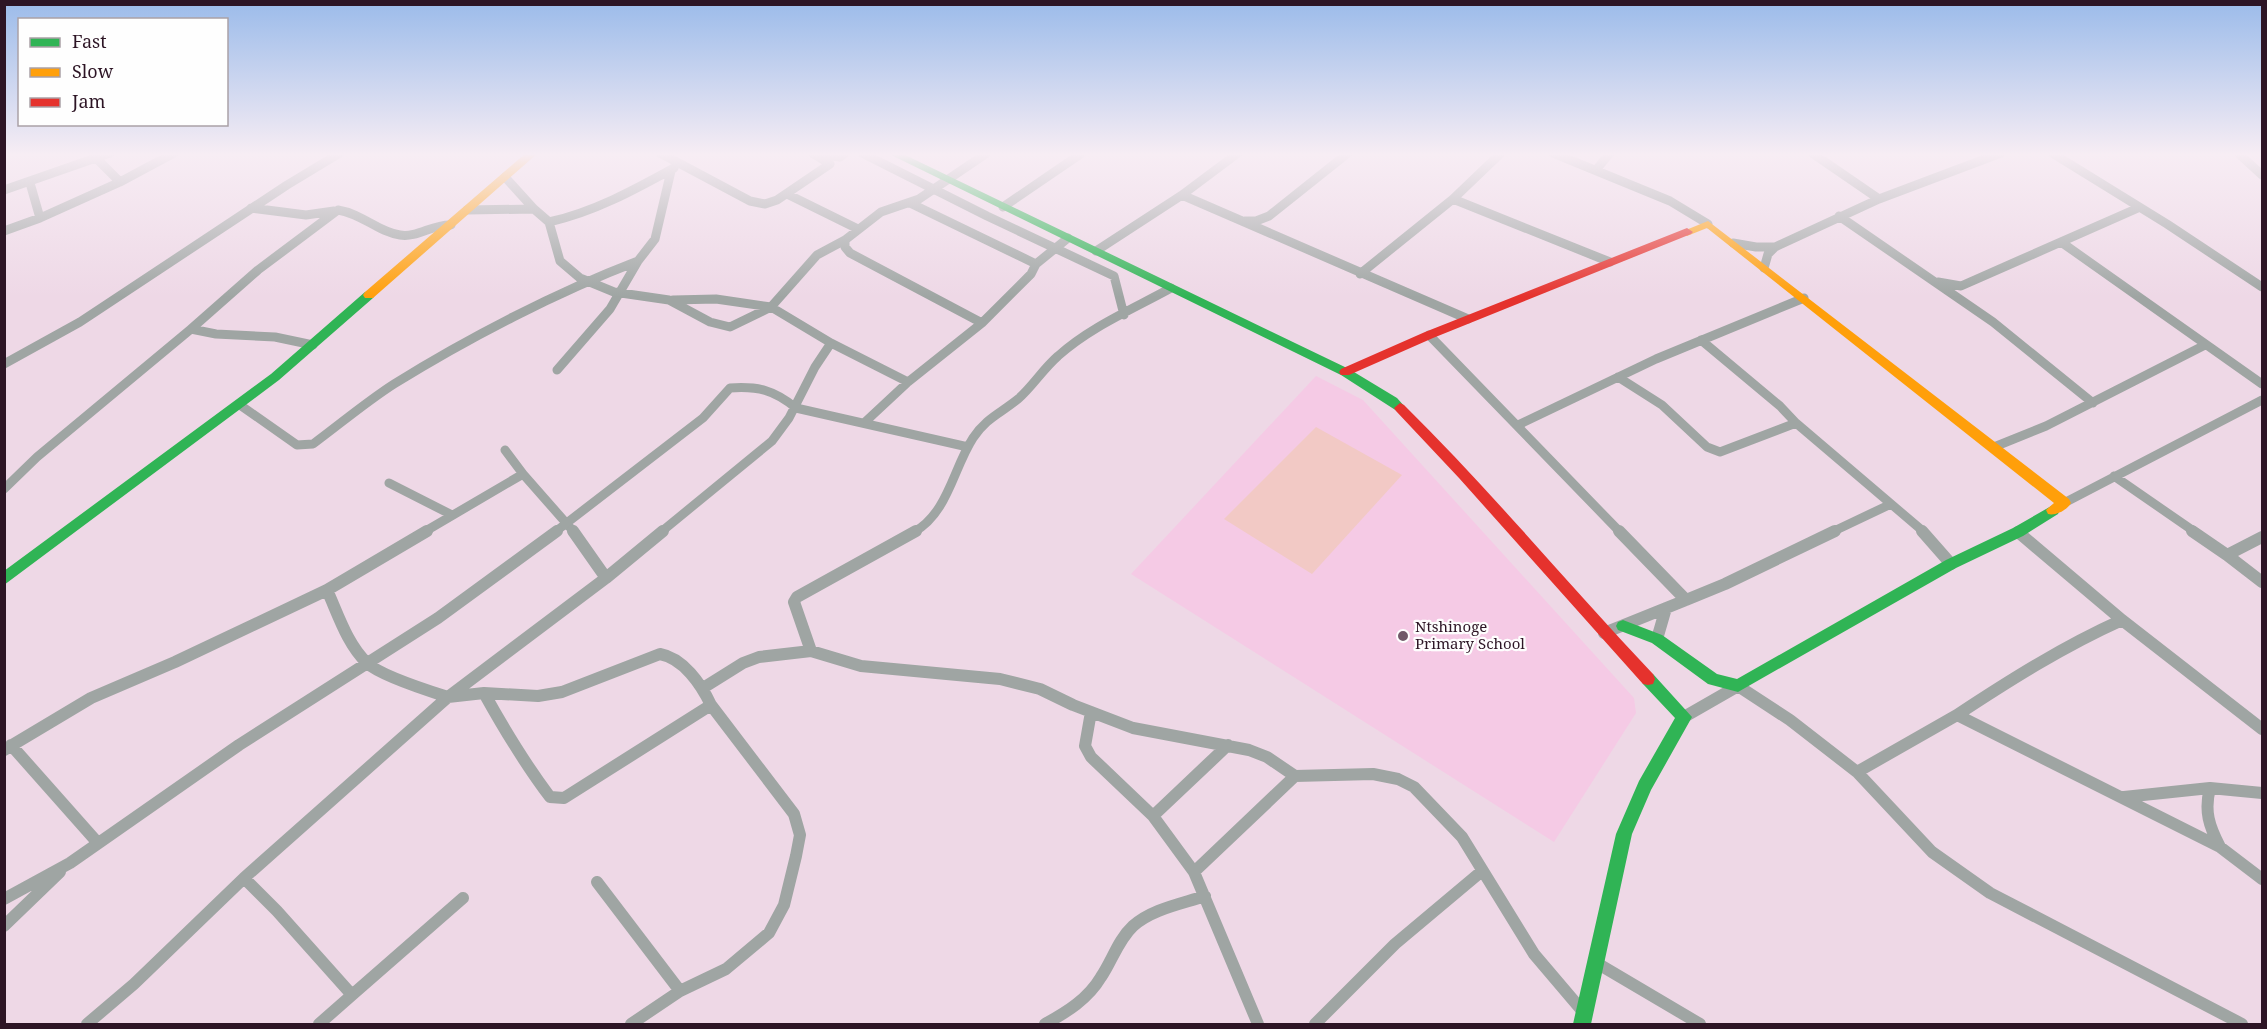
<svg xmlns="http://www.w3.org/2000/svg" width="2267" height="1029" font-family="'Noto Serif',serif">
  <rect width="100%" height="100%" fill="#eed8e6"/>
  <path fill="#f5cae5" d="M1316,376L1363,400L1634,698L1636,713L1554,842L1131,574Z"/>
  <path fill="#f2c9c5" d="M1316,427L1402,475L1312,574L1224,519Z"/>
  <g fill="none" stroke-linecap="round" stroke-linejoin="round">
    <path stroke="#9fa5a3" stroke-width="9" d="M660,153L750,201L765,204L777,200L830,164L812,153
      M862,153L987,216L1114,276L1124,315
      M1553,153L1670,201L1708,224
      M1812,153L1879,199
      M2052,153L2167,224L2262,287
      M2238,153L2262,175
      M818,154L840,157L845,153
      M97,159L120,182
      M1596,170L1610,153
      M505,177L534,209
      M4,190L110,153
      M787,194L856,228
      M1182,195L1238,153
      M1453,199L1610,262
      M910,203L1036,264L1068,238
      M1003,207L1082,153
      M251,208L306,215L334,211
      M467,210L534,209L549,222L560,261L580,278L614,292L669,300L710,322L730,327L771,307L831,343L815,367L789,418L772,441L661,532
      M1839,216L1993,322L2093,403
      M40,218L120,182L174,153
      M1245,221H1256L1269,216L1348,153
      M549,222C594,212 634,190 674,168
      M4,231L40,218L30,183
      M2061,242L2262,384
      M1733,243L1756,247H1775L1879,199L2001,153
      M1096,251L1182,195L1468,319
      M1764,268L1768,254L1775,247
      M1360,274L1453,199L1501,153
      M1938,282L1961,286L2138,208
      M673,300L716,299L771,307L817,255L845,240
      M982,323L850,253L845,247V240L881,212L919,199L987,153
      M1429,335L1620,532
      M831,343L908,382
      M313,345L275,337L216,334L191,329L258,270L338,210C363,214 378,232 400,235C417,238 433,224 451,225
      M4,364L80,322L287,185L340,153
      M557,370L610,309L638,261L655,239L671,171
      M1618,377L1662,405L1707,447L1720,452L1796,423L1780,406L1701,340
      M240,405L297,445L313,444C340,424 366,402 394,384C468,338 557,292 638,261
      M864,423L908,382L982,323L1031,274L1036,264
      M1796,423L1924,532
      M1518,425L1656,359L1804,298
      M1994,447L2046,426L2205,345
      M505,450L523,474
      M2114,476L2195,532
      M389,483L452,515
      M4,489L37,457L191,329
      M2064,503L2262,400
      M424,532L523,474L574,532
      M555,532L703,418L730,388C758,386 774,390 796,408L968,447
      M914,532C948,513 953,469 973,438C986,418 1001,413 1018,399C1032,387 1043,369 1058,356C1090,327 1133,309 1171,288
      M1832,532L1891,504"/>
    <path stroke="#9fa5a3" stroke-width="12" d="M573,531L606,578
      M1922,531L1951,564
      M2192,531L2227,555L2262,537
      M2018,532L2122,620L2262,729
      M2227,555L2262,582
      M327,590C338,614 347,644 367,663C381,676 429,691 448,697L606,578L663,531
      M1686,600L1725,584L1835,531
      M1604,633L1686,600L1619,531
      M1657,639L1666,608
      M811,651L794,602L797,597L916,531
      M703,688L743,663L759,657L811,651L861,666L1000,679L1040,689L1073,705L1133,728L1249,750L1267,757L1295,776
      M484,693C504,729 525,764 550,797L564,798L711,705
      M1091,712L1085,746L1091,757L1153,816L1194,872L1258,1024
      M1957,715C2010,680 2064,646 2122,620
      M1684,717L1738,686L1790,720L1857,772L1932,852L1990,893L2242,1024
      M11,745L97,842
      M4,750L91,698L175,662L327,590L427,531
      M1857,772L1957,715L2220,847L2262,879
      M2210,788C2204,811 2209,826 2220,847
      M2124,797L2210,788L2262,793
      M1153,816L1228,745
      M1194,872L1295,776L1373,774L1398,779L1414,787L1462,837L1534,954L1585,1014
      M244,878L277,911L352,995L319,1024
      M597,882L680,991
      M4,899L70,863L239,745L438,618L557,531
      M4,926L60,872
      M1595,962L1700,1024
      M352,995L463,898
      M87,1024L134,984L244,878L448,697L484,693L538,696L562,692L660,654C683,658 701,684 711,705L794,814L800,835L796,856L784,905L769,933L726,969L680,991L631,1024
      M1045,1024C1067,1012 1088,999 1101,977C1112,961 1118,940 1133,926C1152,909 1181,904 1205,896
      M1315,1024L1395,944L1482,871"/>
    <path fill="#30b455" fill-rule="evenodd" d="M887,153H901L1349,369L1397,398L1406,408L1400,413L1341,375Z
      M369,291L375,295L373,298L279,380L4,585V571L271,374L365,292Z
      M2053,505L2058,506L2060,510L2058,514L2023,536L1956,568L1738,692L1708,684L1652,643L1618,630L1616,626L1618,622L1623,620L1662,635L1717,674L1737,679L1946,560L2013,528Z
      M1648,673L1653,674L1692,717L1651,790L1632,834L1591,1024H1573L1616,834L1639,781L1675,718L1643,684L1641,679L1643,674Z"/>
    <path fill="#ff9f0a" fill-rule="evenodd" d="M526,153H538L373,298H365L363,295L365,292Z
      M1708,221L2069,499L2071,503C2067,510 2056,516 2048,514L2046,510L2054,503L1707,228L1687,236L1681,232Z"/>
    <path fill="#e5322d" fill-rule="evenodd" d="M1687,228L1693,232L1691,234L1433,338L1349,375H1341L1339,372L1341,369L1425,332Z
      M1400,403L1404,405C1491,491 1569,585 1653,674L1655,679L1653,684L1648,685L1643,684L1459,478L1396,411L1394,408Z"/>
  </g>
  <linearGradient id="sky" x2="0" y2="1"><stop stop-color="#9bbbea"/><stop offset="0.52" stop-color="#f7edf4"/><stop offset="1" stop-color="#f7edf4" stop-opacity="0"/></linearGradient>
  <rect width="2267" height="297" fill="url(#sky)"/>
  <circle fill="#715969" stroke="#fefefe" stroke-width="2" cx="1403" cy="636" r="6"/>
  <g text-anchor="middle" stroke-width="4.5" stroke-linejoin="round" paint-order="stroke">
    <g font-size="15" fill="#2d1525" stroke="#fefefe" text-anchor="start">
      <text x="1415" y="632">Ntshinoge<tspan x="1415" dy="17">Primary School</tspan></text>
    </g>
  </g>
  <rect width="2267" height="1029" fill="none" stroke="#2d1525" stroke-width="12"/>
  <rect x="18" y="18" width="210" height="108" fill="#fefefe" stroke="#aaa1a7" stroke-width="1.5"/>
  <rect x="30" y="38" width="30" height="9" fill="#30b455" stroke="#aaa1a7" stroke-width="1.5"/>
  <text x="72" y="48" font-size="18" fill="#2d1525">Fast</text>
  <rect x="30" y="68" width="30" height="9" fill="#ff9f0a" stroke="#aaa1a7" stroke-width="1.5"/>
  <text x="72" y="78" font-size="18" fill="#2d1525">Slow</text>
  <rect x="30" y="98" width="30" height="9" fill="#e5322d" stroke="#aaa1a7" stroke-width="1.5"/>
  <text x="72" y="108" font-size="18" fill="#2d1525">Jam</text>
</svg>
